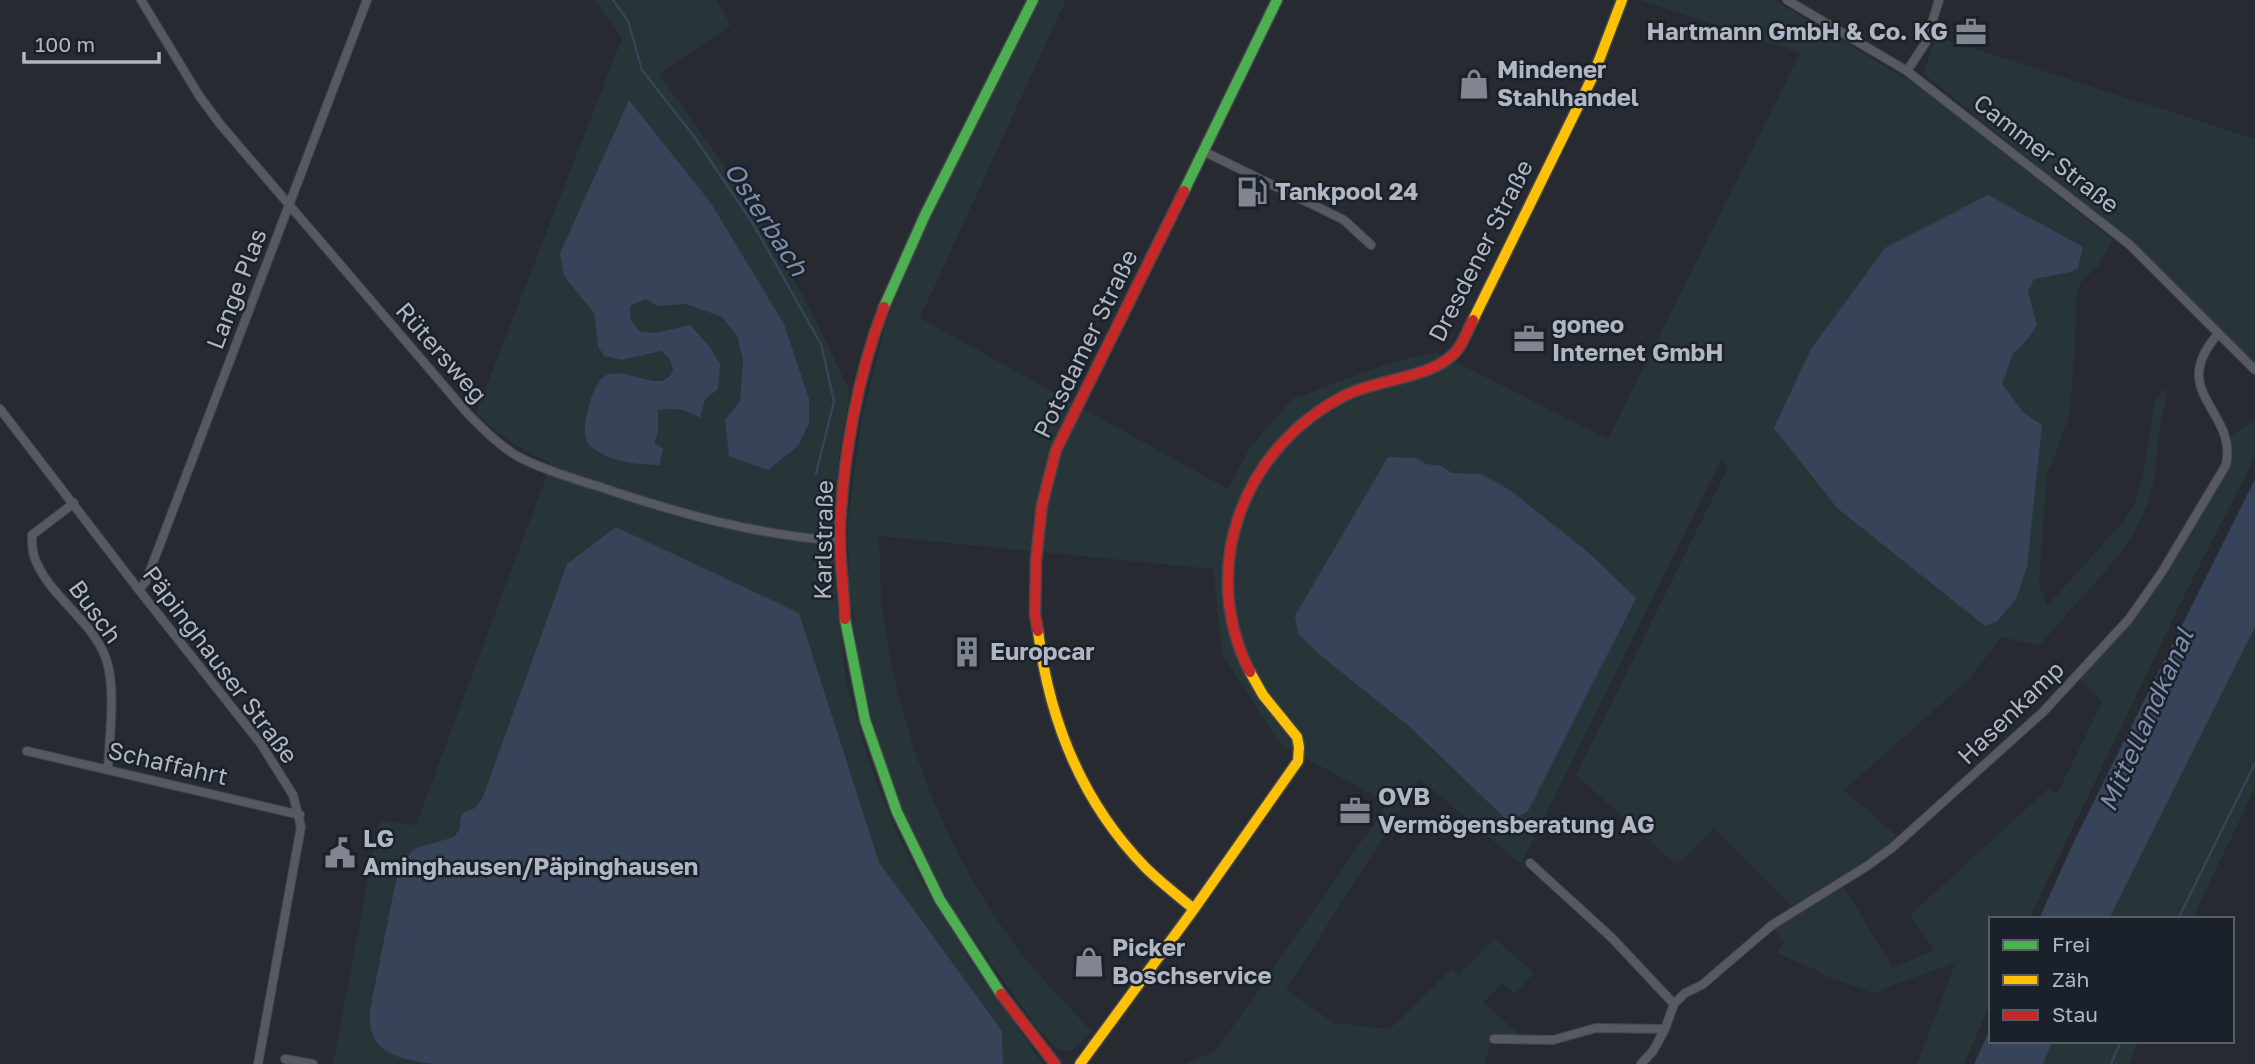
<svg xmlns="http://www.w3.org/2000/svg" width="2255" height="1064" font-family="'Golos Text',sans-serif">
  <rect width="100%" height="100%" fill="#272a31"/>
  <path fill="#273538" fill-rule="evenodd" d="M594,0H716L731,25L659,74L758,213L815,318L850,392L839,457L833,524L836,599L846,681L867,756L894,827L921,881L971,962L1043,1064H1003L1002,1031L879,862L799,613L567,564L482,799L475,808L464,812L461,816L459,831L454,837L419,847L396,880L369,1021L409,1060L434,1064H333L379,821L416,825L548,472L550,463C522,450 497,435 476,413L622,38ZM629,100L711,203L784,324L730,456L725,420L740,401L743,360L737,336L722,317L686,304L657,306L647,299L630,306L631,320L638,331L655,333L690,325L688,412L671,408L658,410V433L654,444L660,465L614,459L629,375C647,378 662,388 673,369L669,358L661,351L598,346L594,313L560,253Z
    M1040,0H1066L920,318L1228,489L1249,449L1292,399L1389,363L1436,352L1608,439L1800,53L1639,0H1774L1925,90L2113,240L2098,266L2081,282L2076,296L2075,350L2069,417L2047,475L2039,584L2047,606L2124,521L2135,502L2143,473L2154,403L2164,389L2168,395C2154,430 2161,470 2147,505C2126,561 2075,599 2040,646L2002,637L1969,679L1844,790L1897,836L1880,852L1792,906L1714,828L1677,865L1576,775L1728,467L1721,460L1521,864L1420,779L1286,990L1334,1023L1390,1029L1451,969L1459,976L1494,938L1534,973L1515,994L1502,983L1483,1003L1515,1030L1523,1041H1490L1485,1064H1184L1216,1051L1388,803L1280,744L1222,654L1213,569L879,536C880,559 880,583 882,605C897,729 945,854 1021,953C1043,981 1069,1006 1092,1032L1070,1051L1057,1049L1036,1027L952,908L897,799L862,684L849,586L848,520L861,421L886,323L917,246ZM1988,195L2071,272L2034,279L2027,292L2037,325L2027,340L2013,354L2001,384L2024,413L1985,626Z
    M1935,36L2255,139V364L2122,234L1924,74Z
    M2255,420V457L2185,594L2029,919H1991V1002L1964,1064H1917L1956,962L1873,993L1818,973V971L1777,953L1784,943L1774,929L1844,887L1893,968L1934,950L1910,915L2048,789L2057,794L2102,702L2079,679L2134,620L2169,567L2232,459L2230,436Z
    M2255,627V788L2192,919H2109Z
    M2053,1041H2138L2129,1064H2043Z"/>
  <path fill="#374359" d="M629,100L711,203L784,324L809,399V423L798,446L768,470L729,456L725,420L740,401L743,360L737,336L722,317L686,304L657,306L646,299L630,306L631,320L639,331L655,333L690,325L710,347L720,364L718,389L705,399L700,418C686,410 674,407 658,410V433L654,443L663,448L660,465C644,464 626,464 611,458C602,454 589,448 586,439C581,425 593,385 603,377C621,364 653,389 667,378C669,377 672,371 673,369L669,358L661,351L622,360L604,356L598,346L594,313L564,276L560,253Z
    M1988,195L2083,247L2078,268L2071,272L2034,279L2028,292L2037,325L2027,340L2013,354L2002,384L2024,413L2042,425L2027,567L2016,599L1997,621L1985,626L1837,508L1774,428L1811,349L1885,248Z
    M1388,457L1416,458L1426,464L1441,466L1452,473L1481,474L1510,490L1589,553L1636,598L1528,811L1509,822L1410,727L1320,655L1298,634L1295,616Z
    M2255,479V627L2109,919H2039L2076,837Z
    M616,527L799,613L879,862L1002,1031L1003,1064H434C399,1059 366,1054 370,1010L396,880L402,863L412,851L419,847L454,837L459,830L461,816L464,812L475,808L482,799L567,564Z
    M1991,1027V1041H2053L2043,1064H1974Z"/>
  <g fill="none" stroke-linecap="round" stroke-linejoin="round">
    <path stroke="#374359" stroke-width="2.5" d="M613,0L628,21L642,70L693,135L752,222L821,344L834,401L816,474
      M2178,919L2255,763
      M2111,1064L2121,1041"/>
    <g stroke="#44464c" stroke-width="10">
      <path id="street" d="M141,0L200,97L220,124L468,414C483,429 499,445 517,456C537,467 574,479 597,486C677,513 755,535 840,541
        M1787,0L1907,71L2111,230L2130,245L2255,370
        M1907,71L1926,42L1939,0
        M1203,151L1344,220L1371,245
        M0,409L139,590L261,744L293,795L301,827L258,1064
        M74,503L32,535C32,542 32,550 34,556C47,596 96,622 107,662C116,692 109,738 108,770
        M139,590L146,581L367,0
        M27,751L300,815
        M1530,863L1612,938L1674,1004
        M1494,1039L1553,1040L1596,1028L1665,1029
        M285,1059L313,1064
        M1641,1064L1653,1051L1665,1029L1674,1004L1685,993L1702,985L1772,925L1867,866L1893,847L2043,712L2129,619L2162,572L2226,465C2238,410 2166,393 2218,334"/>
    </g>
    <g stroke="#44464c" stroke-width="13">
      <path id="fast" d="M1184,191L1277,0
        M884,307L925,215L1033,0
        M845,619L865,720L897,812L940,900L1001,994"/>
    </g>
    <g stroke="#44464c" stroke-width="13">
      <path id="slow" d="M1473,320L1593,76L1622,0
        M1038,631C1049,719 1082,802 1145,867C1160,882 1177,895 1194,909
        M1080,1064L1194,909L1298,761L1299,747L1297,737L1263,695L1250,672"/>
    </g>
    <g stroke="#44464c" stroke-width="13">
      <path id="jam" d="M845,619C844,589 839,558 840,528C843,457 858,374 884,307
        M1038,631L1035,615L1036,560L1042,505L1056,450L1184,191
        M1250,672C1197,568 1243,447 1346,395C1379,378 1435,379 1458,349C1464,341 1468,329 1473,320
        M1001,994L1055,1064"/>
    </g>
    <use href="#street" stroke="#565960" stroke-width="8"/>
    <use href="#fast" stroke="#4caf50" stroke-width="10"/>
    <use href="#slow" stroke="#ffc107" stroke-width="10"/>
    <use href="#jam" stroke="#c62828" stroke-width="10"/>
  </g>
  <defs>
    <g id="office-bare" transform="scale(2.415)"><path d="M-6-3h4V-5.5h4V-3h4V5H-6ZM-1-4.5V-3h2v-1.5ZM-6 0V1H6V0Z" fill="#80858f" stroke="#1b212a" stroke-width="2.5" paint-order="stroke"/></g>
    <g id="shop-bare" transform="scale(2.415)"><path d="M-5-2.5h2.3a2.7 3.5 0 0 1 5.4 0H5L5.5 6h-11ZM-1.5-2.5h3a1.5 2.3 0 0 0-3 0Z" fill="#80858f" stroke="#1b212a" stroke-width="2.5" paint-order="stroke"/></g>
    <g id="fuel-bare" transform="scale(2.415)"><path d="M-5.5-6h7V0h2V4h1.3V-2.5L3-4.5l.8-.8L6-3V5H2.5V1h-1V6h-7ZM-4.2-4.7v3.2H.2V-4.7Z" fill="#80858f" stroke="#1b212a" stroke-width="2.5" paint-order="stroke"/></g>
    <g id="building-bare" transform="scale(2.415)"><path d="M-4-6H4V6H1V3H-1V6H-4ZM-2.5-4.3h1.7v1.8h-1.7ZM.8-4.3h1.7v1.8H.8ZM-2.5-1h1.7V.8h-1.7ZM.8-1h1.7V.8H.8Z" fill="#80858f" stroke="#1b212a" stroke-width="2.5" paint-order="stroke"/></g>
    <g id="civic-bare" transform="scale(2.415)"><path d="M-.6-6.5H3V-4.5H.6V-3L4-1V1h2V6H-6V1h2V-1L-.6-3ZM-1.2 2.5V6h2.4V2.5Z" fill="#80858f" stroke="#1b212a" stroke-width="2.5" paint-order="stroke"/></g>
  </defs>
  <g fill-rule="evenodd">
    <use href="#office-bare" x="1971" y="32"/>
    <use href="#shop-bare" x="1474" y="84"/>
    <use href="#fuel-bare" x="1252" y="192"/>
    <use href="#office-bare" x="1529" y="339"/>
    <use href="#building-bare" x="967" y="652"/>
    <use href="#office-bare" x="1355" y="811"/>
    <use href="#civic-bare" x="340" y="853"/>
    <use href="#shop-bare" x="1089" y="962"/>
  </g>
  <g text-anchor="middle" stroke-width="5" stroke-linejoin="round" paint-order="stroke">
    <g font-size="24" font-weight="bold" fill="#b0b6c2" stroke="#1b212a" text-anchor="start">
      <text x="1948" y="40" text-anchor="end">Hartmann GmbH &amp; Co. KG</text>
      <text x="1497" y="78">Mindener<tspan x="1497" dy="28">Stahlhandel</tspan></text>
      <text x="1275" y="200">Tankpool 24</text>
      <text x="1552" y="333">goneo<tspan x="1552" dy="28">Internet GmbH</tspan></text>
      <text x="990" y="660">Europcar</text>
      <text x="1378" y="805">OVB<tspan x="1378" dy="28">Vermögensberatung AG</tspan></text>
      <text x="363" y="847">LG<tspan x="363" dy="28">Aminghausen/Päpinghausen</tspan></text>
      <text x="1112" y="956">Picker<tspan x="1112" dy="28">Boschservice</tspan></text>
    </g>
    <g font-size="24" fill="#b0b6c2" stroke="#1b212a">
      <text transform="translate(2046 154) rotate(38)" y="8">Cammer Straße</text>
      <text transform="translate(1481 251) rotate(-63)" y="8">Dresdener Straße</text>
      <text transform="translate(237 289) rotate(-69)" y="8">Lange Plas</text>
      <text transform="translate(1086 344) rotate(-64)" y="8">Potsdamer Straße</text>
      <text transform="translate(441 353) rotate(49)" y="8">Rütersweg</text>
      <text transform="translate(824 540) rotate(-89)" y="8">Karlstraße</text>
      <text transform="translate(95 612) rotate(54)" y="8">Busch</text>
      <text transform="translate(220 665) rotate(53)" y="8">Päpinghauser Straße</text>
      <text transform="translate(2011 713) rotate(-44)" y="8">Hasenkamp</text>
      <text transform="translate(168 764) rotate(13)" y="8">Schaffahrt</text>
    </g>
    <g font-size="26" font-style="italic" fill="#7c8ca8" stroke="#1b212a">
      <text transform="translate(766 219) rotate(57)" y="9">Osterbach</text>
      <text transform="translate(2146 720) rotate(-66)" y="9">Mittellandkanal</text>
    </g>
  </g>
  <rect x="1989" y="917" width="245" height="126" fill="#1b212a" stroke="#575d67" stroke-width="2"/>
  <rect x="2003" y="940" width="35" height="10" fill="#4caf50" stroke="#575d67" stroke-width="2"/>
  <text x="2052" y="952" font-size="21" fill="#b0b6c2">Frei</text>
  <rect x="2003" y="975" width="35" height="10" fill="#ffc107" stroke="#575d67" stroke-width="2"/>
  <text x="2052" y="987" font-size="21" fill="#b0b6c2">Zäh</text>
  <rect x="2003" y="1010" width="35" height="10" fill="#c62828" stroke="#575d67" stroke-width="2"/>
  <text x="2052" y="1022" font-size="21" fill="#b0b6c2">Stau</text>
  <path d="M24 52v10h135v-10" fill="none" stroke="#b0b6c2" stroke-width="3.5"/>
  <text x="35" y="52" font-size="21" fill="#b0b6c2" stroke="#1b212a" stroke-width="5" paint-order="stroke">100 m</text>
</svg>
